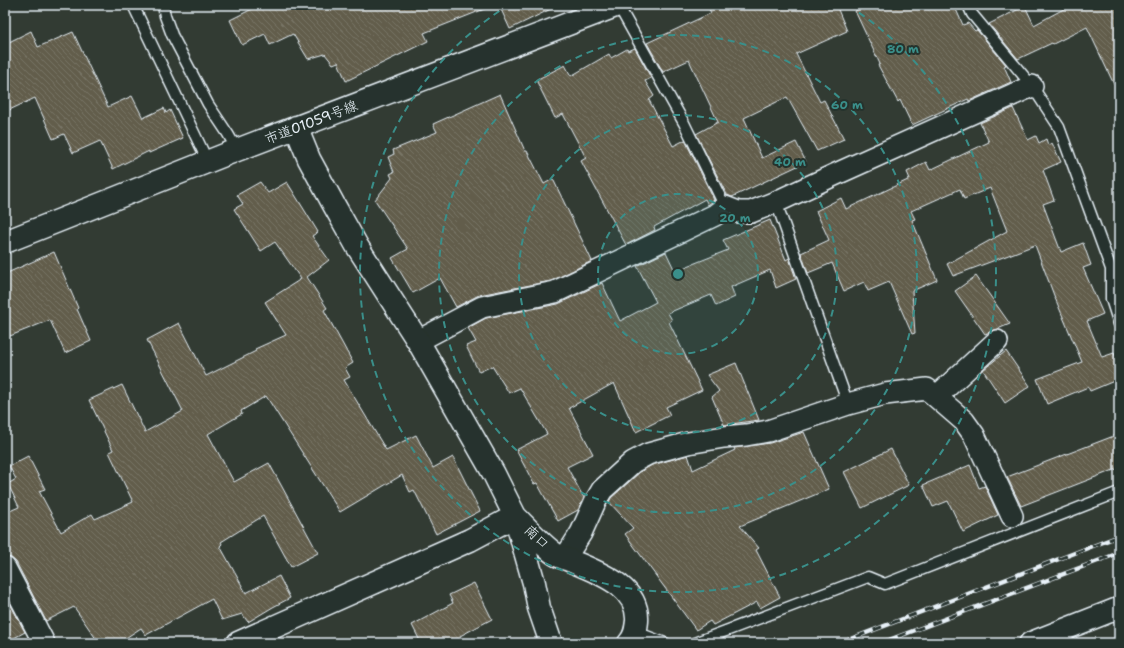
<svg xmlns="http://www.w3.org/2000/svg" width="1124" height="648" font-family="'Shantell Sans','Klee One',sans-serif">
  <defs>
    <pattern id="building-back-hatch" width="6" height="6" patternUnits="userSpaceOnUse"><rect width="6" height="6" fill="#625d4b"/><path d="M-1 5l2 2M0 0l6 6M5-1l2 2" fill="none" stroke="#787566"/></pattern>
  </defs>
  <rect width="100%" height="100%" fill="#323b33"/>
  <filter id="ink" filterUnits="userSpaceOnUse"><feTurbulence type="fractalNoise" baseFrequency=".025" numOctaves="2"/><feDisplacementMap in="SourceGraphic" scale="8" xChannelSelector="R" yChannelSelector="G"/><feConvolveMatrix kernelMatrix="1 2 1 2 8 2 1 2 1" color-interpolation-filters="sRGB"/></filter>
  <g filter="url(#ink)">
    <path fill="url(#building-back-hatch)" stroke="#e8f1f8" d="M260,5H491L492,6L424,33L428,41L346,81L338,62L333,64L325,54L308,59L293,34L270,45L265,34L242,45L230,20Z
      M499,5H559L510,29Z
      M707,5H836L847,31L796,54L820,102L824,100L844,139L817,151L787,97L744,118L762,158L796,142L806,162L732,197L727,195L696,134L718,122L689,60L663,72L647,43L711,13Z
      M867,5H954L963,25L968,23L975,31L977,30L1006,65L1004,66L1011,82L969,101L968,99L912,125L900,100L898,102L878,65L880,64L855,11Z
      M1071,5H1119V95L1087,27L1053,44L1052,43L1018,59L989,24L1025,6L1034,25Z
      M31,31L38,47L73,32L108,107L132,96L143,118L164,108L166,113L170,110L183,138L149,153V151L113,169L100,141L73,153L64,134L53,139L35,98L5,112V44Z
      M635,48L651,78L645,81L654,96L649,100L673,146L685,140L714,200L708,205L705,199L654,227L655,230L626,245L581,161L586,158L563,114L555,118L536,80L565,65L571,76L609,54L611,58L627,49L628,51Z
      M500,94L525,151H527L544,184L553,179L592,261L551,281L479,295L456,307L440,278L413,293L392,258L408,249L375,200L392,178L390,174L394,172L388,157L394,154L393,150L437,132L433,124Z
      M1013,108L1028,140L1036,136L1039,143L1046,139L1048,145L1052,143L1061,162L1043,170L1054,200L1043,204L1061,252L1083,243L1091,265L1083,268L1103,314L1087,321L1102,357L1114,353L1119,366V379L1090,391L1088,387L1047,404L1037,379L1082,362L1055,298L1035,245L953,276L947,264L1007,231L990,188L964,199L960,189L911,211L915,219L912,220L937,280L912,291L915,333L912,334L889,282L868,291L864,282L844,291L832,263L808,273L801,253L829,240L816,211L841,198L846,209L910,179L907,172L926,162L930,170L989,142L980,123Z
      M260,182L268,193L287,182L318,232L312,236L329,260L307,277L327,308L324,310L353,363L345,368L350,377L344,380L386,450L416,435L433,468L453,457L480,511L436,534L414,490L410,492L402,475L340,512L266,396L241,411L242,414L208,434L234,482L269,463L318,553L291,567L263,516L221,542L222,544L220,546L246,593L279,576L290,598L273,607L248,622L242,614L222,620L212,599L146,635L141,628L118,643H99L74,607L46,621L16,562L11,558L5,556V513L19,507L8,484L16,479L9,466L28,456L45,489L39,491L61,532L92,514L95,519L133,502L109,452L113,450L89,400L122,385L145,432L183,411L147,340L179,323L206,376L256,351L255,349L286,335L265,302L301,279L275,242L261,251L234,209L243,204L237,195Z
      M770,220L786,260L789,258L796,279L776,288L770,270L731,287L735,297L716,306L711,295L668,313L672,320L669,322L702,390L666,407L670,415L636,432L614,383L569,408L593,454L567,467L584,498L578,510L558,521L537,483L534,484L516,450L547,434L520,388L509,393L492,366L479,372L466,346L476,342L468,328L486,318L558,304L602,283L620,321L656,302L637,266L666,252L675,271L728,250L723,240Z
      M54,252L78,308L77,309L91,341L65,353L50,320L5,338V274Z
      M976,276L1010,324L985,334L955,291Z
      M1006,351L1030,386L1005,403L983,370Z
      M736,363L759,420L724,425L712,397L719,391L707,375Z
      M804,432L829,489L740,526L759,548L756,550L780,597L760,608L757,602L713,625L710,621L696,630L625,534L633,528L609,502L611,498L640,472L652,465L688,455L693,470L735,450L734,448L770,443Z
      M1119,434V468L1021,506L1007,477Z
      M891,449L909,485L862,508L844,472Z
      M970,465L979,488L985,486L998,515L963,532L948,501L933,507L923,485Z
      M474,583L492,619L460,636L464,643H421L412,625L453,603L449,595Z
      M5,594L25,632L5,643Z"/>
    <g fill="none" stroke-linecap="round" stroke-linejoin="round">
      <g stroke="#e8f1f8" stroke-width="13">
        <path id="service" d="M133,5L208,162
          M163,5L165,16L172,35L208,104L228,134L237,150
          M618,5L684,123L725,207
          M968,5L972,14L1032,86L1059,127L1111,269V299L1119,324
          M776,202L848,404
          M636,632L665,643
          M694,643L868,577L885,584L1119,492"/>
      </g>
      <g stroke="#e8f1f8" stroke-width="24">
        <path id="minor" d="M418,341L482,307L555,292L715,215L725,207L738,212H751L776,202L834,175L1032,86
          M936,397L997,341
          M565,558L581,533L595,502L602,490L633,462L648,454L688,443L724,437L746,435L768,431L848,404L885,394L927,389L964,421L974,435L1012,516
          M5,568L44,643
          M1030,643L1119,608"/>
      </g>
      <g stroke="#e8f1f8" stroke-width="25">
        <path id="tertiary" d="M296,127L309,159L334,205L357,246L418,341L494,474L515,516L534,583L539,608L551,643
          M5,242L237,150L618,5
          M515,516C528,529 541,544 555,554C559,557 565,558 569,560C596,572 639,585 637,621C636,630 635,637 629,643
          M238,643L470,540L515,516"/>
      </g>
      <use href="#service" stroke="#26332d" stroke-width="10"/>
      <use href="#minor" stroke="#26332d" stroke-width="21"/>
      <use href="#tertiary" stroke="#26332d" stroke-width="22"/>
      <g stroke="#e8f1f8" stroke-width="4.5">
        <path id="rail" d="M840,643L1119,536
          M881,643L1119,553"/>
      </g>
      <use href="#rail" stroke="#26332d" stroke-width="3" stroke-dasharray="9" stroke-linecap="butt"/>
    </g>
  </g>
  <circle cx="678" cy="274" r="80" fill="#3a8f8a" fill-opacity=".12"/>
  <g fill="none" stroke="#3a8f8a" stroke-width="2" stroke-dasharray="7 5">
    <circle cx="678" cy="274" r="80"/>
    <circle cx="678" cy="274" r="159"/>
    <circle cx="678" cy="274" r="239"/>
    <path d="M849 6A318 318 0 1 1 507 6"/>
  </g>
  <g text-anchor="middle" stroke-width="4" stroke-linejoin="round" paint-order="stroke">
    <g font-size="14" fill="#e8f1f8" stroke="#26332d">
      <text transform="translate(311 122) rotate(-21)" y="5">市道01059号線</text>
      <text transform="translate(537 537) rotate(44)" y="5">南口</text>
    </g>
  </g>
  <circle cx="678" cy="274" r="6" fill="#3a8f8a" stroke="#26332d" stroke-width="2"/>
  <g font-size="12" text-anchor="middle" font-weight="bold" fill="#3a8f8a" stroke="#26332d" stroke-width="4" stroke-linejoin="round" paint-order="stroke">
    <text x="903" y="53">80 m</text>
    <text x="847" y="109">60 m</text>
    <text x="790" y="166">40 m</text>
    <text x="735" y="222">20 m</text>
  </g>
  <rect width="1124" height="648" fill="none" stroke="#26332d" stroke-width="20"/>
  <rect x="10" y="10" width="1104" height="628" fill="none" stroke="#e8f1f8" stroke-width="1.5" filter="url(#ink)"/>
</svg>
